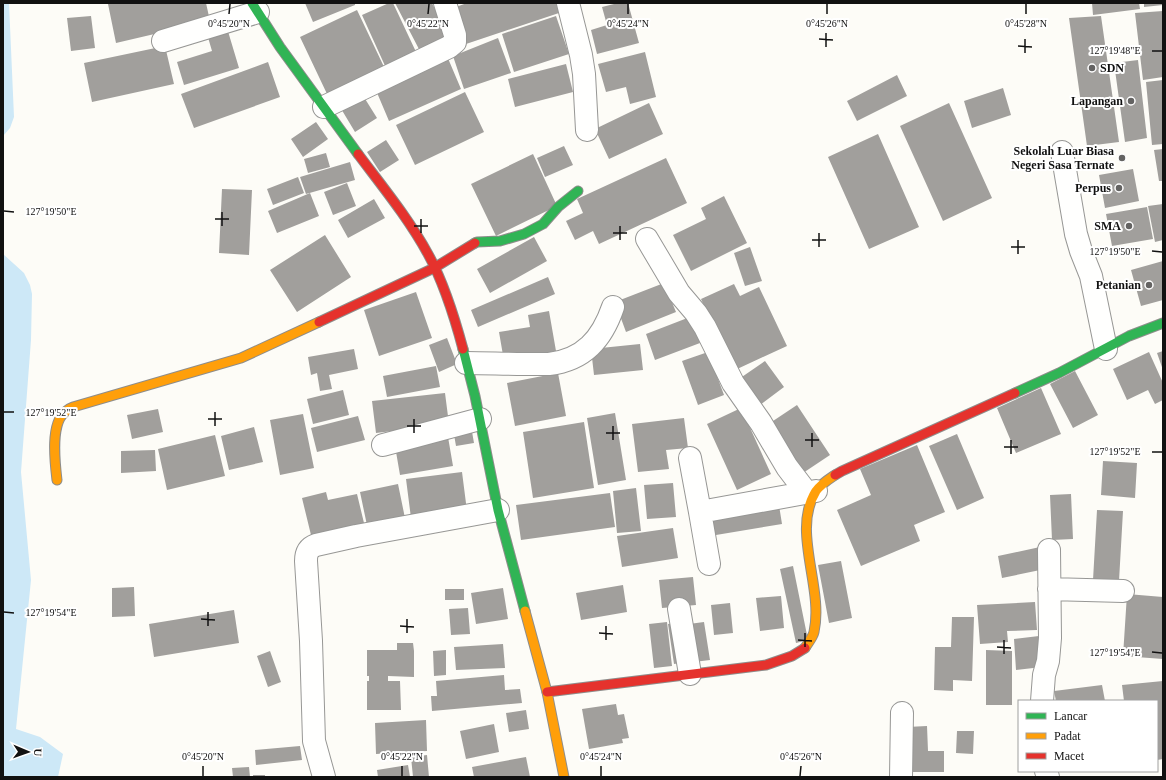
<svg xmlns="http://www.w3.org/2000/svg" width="1166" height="780" font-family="Georgia,serif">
  <rect width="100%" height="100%" fill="#fdfcf7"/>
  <path fill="#cde8f7" d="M3,3H9L14,117L10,128L3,136Z
    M3,254L24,273L30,285L32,294L31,340L21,472L31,580L16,729L40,737L63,754L58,777H3Z"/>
  <path fill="#a19f9c" d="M113,3H206L210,21L116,43L108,4Z
    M305,3H355V5L313,22Z
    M389,3H393L417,54L386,68L362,15Z
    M395,3H432L450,39L421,53Z
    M467,3H563L565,11L466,44L453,8Z
    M618,3H628L639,43L597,54L591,30L607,25L602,7Z
    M1092,3H1139L1140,9L1093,15Z
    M1144,3H1163V5L1144,7Z
    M357,10L385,69L328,96L300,37Z
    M1163,11V77L1143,80L1135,13Z
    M91,16L95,48L71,51L67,18Z
    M556,16L569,54L514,72L502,34Z
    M1101,16L1119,142L1087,146L1069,18Z
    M227,28L239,68L184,85L177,62L212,51L207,34Z
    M498,38L511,73L464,89L453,56Z
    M165,46L174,84L92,102L84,63Z
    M645,52L656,97L630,104L626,87L606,92L598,64Z
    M447,56L461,89L389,121L375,88Z
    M1138,60L1147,138L1125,142L1114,63Z
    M268,62L280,97L194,128L181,94Z
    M566,64L573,92L515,107L508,79Z
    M897,75L907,96L857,121L847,101Z
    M1163,80V144L1152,145L1146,82Z
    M1003,88L1011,115L972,128L964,101Z
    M465,92L484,132L415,165L396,125Z
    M362,94L377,118L355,132L340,107Z
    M649,103L663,134L609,159L595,129Z
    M949,103L992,198L943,221L900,126Z
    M316,122L328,139L303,157L291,139Z
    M878,134L919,227L869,249L828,157Z
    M386,140L399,160L380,172L367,152Z
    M564,146L573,165L545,177L537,158Z
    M1163,149V181H1159L1154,150Z
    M326,153L330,167L308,173L304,159Z
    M533,154L557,206L496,236L471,184Z
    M666,158L687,203L599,244L593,231L575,240L566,221L583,213L577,199Z
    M350,162L355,180L306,194L300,177Z
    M1133,169L1139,201L1105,208L1099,175Z
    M298,177L304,193L273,205L267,189Z
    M347,183L356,206L333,215L324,192Z
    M222,189L252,190L249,255L219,253Z
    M310,193L319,216L277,233L268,211Z
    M724,196L747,243L691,271L673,235L706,219L701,208Z
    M374,199L385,218L348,238L338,220Z
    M1163,204V240L1155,242L1148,206Z
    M1147,207L1153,239L1112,246L1106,214Z
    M325,235L351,277L297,312L270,270Z
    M534,237L547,261L490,293L477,269Z
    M750,247L762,281L745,286L734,253Z
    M1163,261V300L1141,306L1131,270Z
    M548,277L555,294L478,327L471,310Z
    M664,283L676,312L626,332L615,302Z
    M734,284L740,296L759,287L787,346L735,370L701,299Z
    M416,292L432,338L379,356L364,310Z
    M549,311L556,351L504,361L499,332L530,327L528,315Z
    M690,317L700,343L655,360L646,334Z
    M447,338L457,364L439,372L429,345Z
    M640,344L643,370L594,375L591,349Z
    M354,349L358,369L329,375L332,389L320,391L317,373L311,375L308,357Z
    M1163,351V370L1157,353Z
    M708,352L724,395L698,405L682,361Z
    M1149,352L1163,383V400L1155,404L1148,390L1127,400L1113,369Z
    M765,361L784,387L756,408L736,381Z
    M436,366L440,387L387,397L383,376Z
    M1075,371L1098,415L1073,428L1050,384Z
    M558,373L566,416L515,426L507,383Z
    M1041,388L1061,434L1016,453L997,408Z
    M343,390L349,415L313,424L307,399Z
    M445,393L449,424L376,433L372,401Z
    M797,405L830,455L800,475L767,425Z
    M741,408L771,474L737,490L707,424Z
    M158,409L163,432L132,439L127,415Z
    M615,413L626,480L598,485L587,418Z
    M303,414L314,468L280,475L270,420Z
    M358,416L365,440L317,452L311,428Z
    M684,418L688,448L666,450L669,469L638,472L632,424Z
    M584,422L594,488L533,498L523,432Z
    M471,426L474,443L456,446L453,429Z
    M254,427L263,462L229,470L221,436Z
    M957,434L984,498L957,510L929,446Z
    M215,435L225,476L167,490L158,449Z
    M448,437L453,466L400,475L395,446Z
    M917,445L945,512L914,525L920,541L861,566L837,510L871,495L860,469Z
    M155,450L156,471L121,473V451Z
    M1103,461L1137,463L1135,498L1101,495Z
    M462,472L467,511L411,518L406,479Z
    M673,483L676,517L647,519L644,485Z
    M398,484L406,523L368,530L360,492Z
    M636,488L641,531L617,533L613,491Z
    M326,492L328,500L357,494L364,523L311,535L302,498Z
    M610,493L615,527L521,540L516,505Z
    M1071,494L1073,539L1052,540L1050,495Z
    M778,499L782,524L710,536L706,511Z
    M1097,510L1123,511L1119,581L1093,580Z
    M673,528L678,558L622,567L617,536Z
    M1040,547L1045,569L1002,578L998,556Z
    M841,561L852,618L829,623L818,565Z
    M793,566L808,640L796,643L780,569Z
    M693,577L696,605L662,608L659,580Z
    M623,585L627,612L581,620L576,593Z
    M134,587L135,616L112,617V588Z
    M503,588L508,619L476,624L471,593Z
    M445,589H464V600H445Z
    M1127,594L1163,597V659L1123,656Z
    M781,596L784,628L760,631L756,598Z
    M1035,602L1037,630L1007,631L1008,642L980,644L977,605Z
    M730,603L733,633L714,635L711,605Z
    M468,608L470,634L451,635L449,609Z
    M234,610L239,643L154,657L149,624Z
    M952,617H974L972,681L953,680V691L934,690L935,647H951Z
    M667,622L672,666L654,668L649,624Z
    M681,622L687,662L674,664L668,624Z
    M704,622L710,660L694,662L689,624Z
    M1039,636L1042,667L1016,670L1014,639Z
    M397,643H413L414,651V677L388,676V681H400L401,710H367V681H369V676H367V650H397Z
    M503,644L505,668L456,670L454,647Z
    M446,650V675L434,676L433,651Z
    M986,650L1012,651V705H986Z
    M270,651L281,682L268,687L257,656Z
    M504,675L505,690L520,689L522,703L432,711L431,696H437L436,681Z
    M1163,681V759L1157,760V701H1124L1122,685Z
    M1102,685L1105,701H1056L1054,691Z
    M616,704L618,715L624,714L629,738L622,739L623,743L589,749L582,709Z
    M526,710L529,729L509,732L506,713Z
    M426,720L427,751L376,754L375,723Z
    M494,724L499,752L466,759L460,731Z
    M927,726L928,751H944V772H908L907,727Z
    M957,731H974L973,754L956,753Z
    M300,746L302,760L256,765L255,750Z
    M427,755L429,777H413L411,757Z
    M526,757L530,777H474L472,767Z
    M408,765L410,777H378L377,770Z
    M249,767L250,777H233L232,768Z
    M253,775H265V777H253Z"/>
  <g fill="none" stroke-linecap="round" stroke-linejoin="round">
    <g stroke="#979795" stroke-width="24">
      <path id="street" d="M568,3L581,55L584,74L587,130
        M163,41L258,12
        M324,107L449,47L455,42V35L445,3
        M1062,152L1076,234L1081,251L1091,276L1106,349
        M647,239L679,293L696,313L705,327L733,383L761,423L787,467L806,492
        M466,363C486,363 505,364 524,364C532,364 541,364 549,364C584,360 602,339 613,307
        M383,445L480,419
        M690,458L700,512
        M709,564L700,512L816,491
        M1049,589L1123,591
        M679,609L690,674
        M1042,701L1044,675L1048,661L1050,638L1049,550
        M1046,771L1048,777
        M324,777L314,741L311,641L306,561C306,553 308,548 316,545L356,536L498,510
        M901,777L902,713"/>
    </g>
    <g stroke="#8e8d8b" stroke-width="11">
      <path id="fast" d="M252,3L280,47L358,154
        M475,243L477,242L500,241L524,234L543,224L558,207L578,191
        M463,349L475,396L498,510L525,611
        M1015,393L1059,373L1129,336L1163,323"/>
    </g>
    <g stroke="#8e8d8b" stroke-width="11">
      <path id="slow" d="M57,480C55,463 50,424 65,412C67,410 70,408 73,407L241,358L319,322
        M525,611L547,692L564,777
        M805,648C808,643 813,637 814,632C824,587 791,531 816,491C821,484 829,479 835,475"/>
    </g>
    <g stroke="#8e8d8b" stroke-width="11">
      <path id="jam" d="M358,154C382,186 409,219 428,254C443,281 455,319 463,349
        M319,322L434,268L475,243
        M835,475L842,471L1015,393
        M547,692L766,665L792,656L805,648"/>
    </g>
    <use href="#street" stroke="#fffffe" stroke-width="22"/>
    <use href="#fast" stroke="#30b455" stroke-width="9"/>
    <use href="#slow" stroke="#ff9f0a" stroke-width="9"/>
    <use href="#jam" stroke="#e5322d" stroke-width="9"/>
  </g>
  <path fill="none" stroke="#111" stroke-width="1.5" d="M229,14L230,4M428,14L429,4M628,14V4M827,14V4M1026,14V4M819,39L833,40M1018,46L1032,47M826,47V33M1152,51H1162M1025,53V39M4,211L14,212M215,219H229M222,226V212M414,226H428M421,233V219M613,233H627M620,240V226M812,240H826M819,247V233M1011,247H1025M1152,251L1162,252M1018,254V240M4,412H14M208,419H222M215,426V412M407,426H421M414,433V419M606,433H620M613,440V426M805,440H819M812,447V433M1004,447H1018M1152,452H1162M1011,454V440M4,612L14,613M201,619L215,620M208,626V612M400,626L414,627M407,633V619M599,633L613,634M606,640V626M798,640L812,641M805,647V633M997,647L1011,648M1152,652L1162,653M1004,654V640M203,776V766M402,776V766M601,776V766M800,776L801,766"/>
  <g fill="#646362" stroke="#fff" stroke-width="1.5">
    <circle cx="1092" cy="68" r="4"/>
    <circle cx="1131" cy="101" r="4"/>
    <circle cx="1122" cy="158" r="4"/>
    <circle cx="1119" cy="188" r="4"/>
    <circle cx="1129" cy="226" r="4"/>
    <circle cx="1149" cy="285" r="4"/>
  </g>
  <g text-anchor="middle" stroke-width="4" stroke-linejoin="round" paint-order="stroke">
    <g font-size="12" font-weight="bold" fill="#111" stroke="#fff" text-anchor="end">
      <text x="1100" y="72" text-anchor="start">SDN</text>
      <text x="1123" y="105">Lapangan</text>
      <text x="1114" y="155">Sekolah Luar Biasa<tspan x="1114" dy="14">Negeri Sasa Ternate</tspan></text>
      <text x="1111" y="192">Perpus</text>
      <text x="1121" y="230">SMA</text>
      <text x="1141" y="289">Petanian</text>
    </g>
  </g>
  <g font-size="10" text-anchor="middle" fill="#111" stroke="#fff" stroke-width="4" stroke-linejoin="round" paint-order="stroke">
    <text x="229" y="27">0°45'20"N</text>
    <text x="428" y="27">0°45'22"N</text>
    <text x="628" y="27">0°45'24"N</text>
    <text x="827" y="27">0°45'26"N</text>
    <text x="1026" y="27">0°45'28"N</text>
    <text x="1115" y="54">127°19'48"E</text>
    <text x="51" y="215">127°19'50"E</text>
    <text x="1115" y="255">127°19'50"E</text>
    <text x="51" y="416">127°19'52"E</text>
    <text x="1115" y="455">127°19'52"E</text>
    <text x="51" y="616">127°19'54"E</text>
    <text x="1115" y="656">127°19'54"E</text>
    <text x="203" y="760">0°45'20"N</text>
    <text x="402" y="760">0°45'22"N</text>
    <text x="601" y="760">0°45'24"N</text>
    <text x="801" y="760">0°45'26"N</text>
  </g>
  <rect width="1166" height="780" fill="none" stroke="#111111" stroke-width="8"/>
  <rect x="1018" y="700" width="140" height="72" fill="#ffffff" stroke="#a0a0a0"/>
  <rect x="1026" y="713" width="20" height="6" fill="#30b455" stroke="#a0a0a0"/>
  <text x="1054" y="720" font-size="12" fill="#111111">Lancar</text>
  <rect x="1026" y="733" width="20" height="6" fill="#ff9f0a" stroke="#a0a0a0"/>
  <text x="1054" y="740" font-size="12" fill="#111111">Padat</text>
  <rect x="1026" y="753" width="20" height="6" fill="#e5322d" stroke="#a0a0a0"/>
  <text x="1054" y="760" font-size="12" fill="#111111">Macet</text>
  <g transform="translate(28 752) rotate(92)" stroke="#ffffff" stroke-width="3" paint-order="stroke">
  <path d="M0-3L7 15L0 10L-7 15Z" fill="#111111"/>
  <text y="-6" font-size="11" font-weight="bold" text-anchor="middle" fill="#111111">U</text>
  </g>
</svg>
